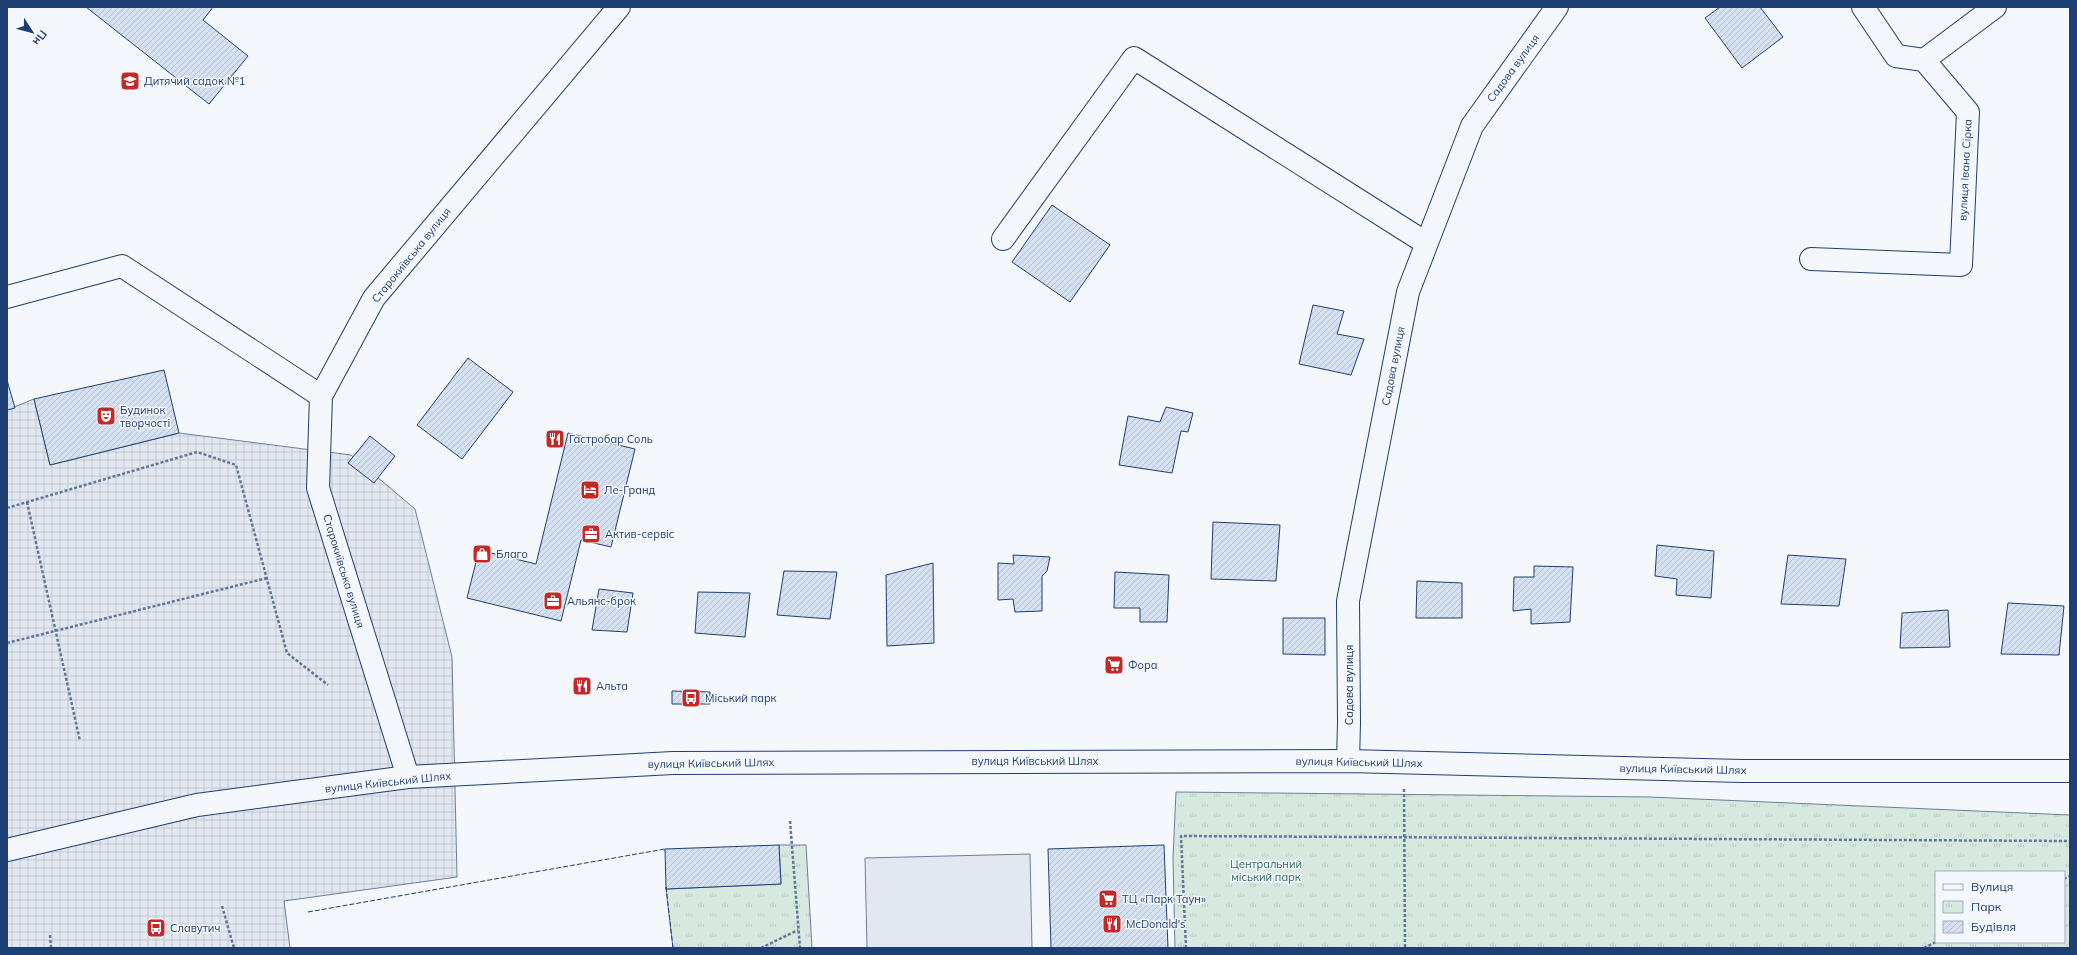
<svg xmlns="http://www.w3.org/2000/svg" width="2077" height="955" font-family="Mulish,sans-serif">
  <defs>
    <pattern id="park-tufts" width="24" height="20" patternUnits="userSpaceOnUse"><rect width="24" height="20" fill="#d7e8df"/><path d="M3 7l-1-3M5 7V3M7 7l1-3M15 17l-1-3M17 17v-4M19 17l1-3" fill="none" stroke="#b8c8c3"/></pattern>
    <pattern id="plaza-grid" width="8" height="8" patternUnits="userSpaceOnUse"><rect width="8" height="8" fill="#e3e8f0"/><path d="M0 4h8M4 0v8" fill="none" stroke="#c2c8d1"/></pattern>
    <pattern id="building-hatch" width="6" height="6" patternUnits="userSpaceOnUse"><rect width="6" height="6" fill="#d5e0f0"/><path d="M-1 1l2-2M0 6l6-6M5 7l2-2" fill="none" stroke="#b6c1d1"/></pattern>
  </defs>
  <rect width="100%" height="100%" fill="#f4f7fb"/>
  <path fill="url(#park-tufts)" stroke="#687fa3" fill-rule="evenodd" d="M1176,792L1650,797L2070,815V948H1175L1173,858ZM1936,872H2064V942H1936Z
    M779,845H806L812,948H673L666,889L781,884Z"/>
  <path fill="#e3e8f0" stroke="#687fa3" d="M1030,854L1032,948H867L865,858Z"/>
  <path fill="url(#plaza-grid)" stroke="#687fa3" d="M34,399L50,465L179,433L351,455L415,509L452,657L457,877L284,901L290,948H7V410Z"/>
  <path fill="url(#building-hatch)" stroke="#1d3f73" d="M86,7H213L203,20L248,56L209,104Z
    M1720,7H1760L1783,37L1742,68L1705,18Z
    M1052,205L1110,245L1070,302L1012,262Z
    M1313,305L1344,311L1337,334L1364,339L1351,375L1299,364Z
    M468,358L513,392L462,459L417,425Z
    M164,370L179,433L50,465L34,399Z
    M7,380L15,408L7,410Z
    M1166,407L1193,413L1188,432L1181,431L1172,473L1119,465L1128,416L1160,422Z
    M568,433L635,449L611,547L581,540L561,621L467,598L479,550L536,564Z
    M370,436L395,456L374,483L348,463Z
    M1213,522L1280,525L1276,581L1211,579Z
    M1657,545L1714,551L1711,598L1676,595L1677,579L1655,576Z
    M1013,555L1050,557L1047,571L1042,576V611L1015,612L1013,599L998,600V563L1014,564Z
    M1788,555L1846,559L1839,606L1781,604Z
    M933,563L934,643L887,646L886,575Z
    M1534,566L1573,567L1570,622L1531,624V609L1513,611L1514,577H1534Z
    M784,571L837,572L830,619L777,615Z
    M1115,572L1169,575L1167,622H1140V608H1114Z
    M1417,581L1462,583V618H1416Z
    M599,589L633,593L627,632L592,630Z
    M698,592L750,593L745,637L695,633Z
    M2008,603L2064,606L2059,655L2001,654Z
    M1948,610L1950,647L1900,648L1902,613Z
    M1283,618H1325V655L1283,654Z
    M672,691L710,692V704H672Z
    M779,845L781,884L666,889L665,849Z
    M1164,845L1168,948H1051L1048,849Z"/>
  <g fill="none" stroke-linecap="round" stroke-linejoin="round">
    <g stroke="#1d3f73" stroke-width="24">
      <path id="minor" d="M1863,7L1896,56L1924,60
        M1003,239L1134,58L1426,243
        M1811,259L1961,265L1968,112L1924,60L1995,7
        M7,297L122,266L321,396
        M1348,761L1349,723L1348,601L1408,292L1472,126L1557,7
        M408,777L318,488L321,396L374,298L619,7"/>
    </g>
    <g stroke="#1d3f73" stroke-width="24">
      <path id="highway" d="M7,850L197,805L408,777L673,763L1348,761L1742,771H2070"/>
    </g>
    <path stroke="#5e769c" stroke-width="2.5" stroke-dasharray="3 2" stroke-linecap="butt" d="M27,502L80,741
      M7,508L197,452L236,465L287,653L328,685
      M7,643L267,578
      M1404,789L1405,948
      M790,821L800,948
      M2064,879L2070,876
      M222,906L234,948
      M50,935L51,948
      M761,948L798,930
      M1186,948L1181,836L2070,841
      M1924,948L1936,942"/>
    <use href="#minor" stroke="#f4f7fb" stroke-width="22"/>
    <use href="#highway" stroke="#f4f7fb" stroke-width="22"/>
    <path stroke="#1d3f73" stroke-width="1" stroke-dasharray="5 2" stroke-linecap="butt" d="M666,887L673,948
      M308,912L665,849V851"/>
  </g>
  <defs>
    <g id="school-square" transform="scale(1)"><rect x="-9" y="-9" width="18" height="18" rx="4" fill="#c62828" stroke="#f4f7fb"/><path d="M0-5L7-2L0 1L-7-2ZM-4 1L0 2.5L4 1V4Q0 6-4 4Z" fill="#fff"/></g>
    <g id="theatre-square" transform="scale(1)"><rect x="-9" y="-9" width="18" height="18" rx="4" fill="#c62828" stroke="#f4f7fb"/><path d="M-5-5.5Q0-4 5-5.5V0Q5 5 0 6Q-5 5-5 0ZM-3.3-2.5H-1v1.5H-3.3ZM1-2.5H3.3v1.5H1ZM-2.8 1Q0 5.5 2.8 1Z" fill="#fff"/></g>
    <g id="restaurant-square" transform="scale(1)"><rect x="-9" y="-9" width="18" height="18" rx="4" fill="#c62828" stroke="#f4f7fb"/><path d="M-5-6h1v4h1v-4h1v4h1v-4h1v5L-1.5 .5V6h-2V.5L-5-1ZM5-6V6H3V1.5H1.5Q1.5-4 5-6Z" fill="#fff"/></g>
    <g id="hotel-square" transform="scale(1)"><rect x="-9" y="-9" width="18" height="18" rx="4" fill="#c62828" stroke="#f4f7fb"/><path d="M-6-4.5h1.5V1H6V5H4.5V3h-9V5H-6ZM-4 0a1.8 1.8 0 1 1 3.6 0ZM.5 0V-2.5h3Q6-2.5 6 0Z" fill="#fff"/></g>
    <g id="office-square" transform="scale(1)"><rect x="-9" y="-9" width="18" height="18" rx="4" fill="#c62828" stroke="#f4f7fb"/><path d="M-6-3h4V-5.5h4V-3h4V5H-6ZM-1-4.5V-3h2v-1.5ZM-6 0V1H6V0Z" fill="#fff"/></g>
    <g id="shop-square" transform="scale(1)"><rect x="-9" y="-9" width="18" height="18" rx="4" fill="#c62828" stroke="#f4f7fb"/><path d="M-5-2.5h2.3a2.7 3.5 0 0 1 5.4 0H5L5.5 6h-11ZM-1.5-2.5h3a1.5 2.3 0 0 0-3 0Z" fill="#fff"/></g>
    <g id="supermarket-square" transform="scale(1)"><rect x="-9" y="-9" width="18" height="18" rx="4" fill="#c62828" stroke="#f4f7fb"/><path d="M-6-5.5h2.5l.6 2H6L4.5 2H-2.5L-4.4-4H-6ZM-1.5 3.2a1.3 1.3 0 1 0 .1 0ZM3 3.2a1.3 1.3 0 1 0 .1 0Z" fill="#fff"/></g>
    <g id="bus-square" transform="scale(1)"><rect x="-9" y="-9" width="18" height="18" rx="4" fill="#c62828" stroke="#f4f7fb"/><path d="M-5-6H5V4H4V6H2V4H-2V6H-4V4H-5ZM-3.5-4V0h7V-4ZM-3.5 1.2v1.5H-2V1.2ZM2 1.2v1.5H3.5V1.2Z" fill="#fff"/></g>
  </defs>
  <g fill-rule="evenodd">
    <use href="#school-square" x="130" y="81"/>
    <use href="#theatre-square" x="106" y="416"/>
    <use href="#restaurant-square" x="555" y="439"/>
    <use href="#hotel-square" x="590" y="490"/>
    <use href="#office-square" x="591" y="534"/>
    <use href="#shop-square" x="482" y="554"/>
    <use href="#office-square" x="553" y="601"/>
    <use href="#supermarket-square" x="1114" y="665"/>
    <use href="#restaurant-square" x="582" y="686"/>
    <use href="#bus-square" x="691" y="698"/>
    <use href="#supermarket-square" x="1108" y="899"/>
    <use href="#restaurant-square" x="1112" y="924"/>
    <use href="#bus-square" x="156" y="928"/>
  </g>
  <g text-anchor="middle" stroke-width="3" stroke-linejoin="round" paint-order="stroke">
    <g font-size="11" fill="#1d3f73" stroke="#f4f7fb">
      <text transform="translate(1513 68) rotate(-54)" y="4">Садова вулиця</text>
      <text transform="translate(1965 170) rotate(-87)" y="4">вулиця Івана Сірка</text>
      <text transform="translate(411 255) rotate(-51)" y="4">Старокиївська вулиця</text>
      <text transform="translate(1393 366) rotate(-79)" y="4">Садова вулиця</text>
      <text transform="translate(344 571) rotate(73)" y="4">Старокиївська вулиця</text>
      <text transform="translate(1349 685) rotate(-90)" y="4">Садова вулиця</text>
      <text x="1035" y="765">вулиця Київський Шлях</text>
      <text transform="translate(1359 762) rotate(1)" y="4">вулиця Київський Шлях</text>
      <text transform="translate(711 763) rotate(-1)" y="4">вулиця Київський Шлях</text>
      <text transform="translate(1683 769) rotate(1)" y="4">вулиця Київський Шлях</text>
      <text transform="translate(388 782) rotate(-6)" y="4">вулиця Київський Шлях</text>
    </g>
    <g font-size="11" fill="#1d3f73" stroke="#f4f7fb" text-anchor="start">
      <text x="144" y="85">Дитячий садок №1</text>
      <text x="120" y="414">Будинок<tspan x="120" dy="13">творчості</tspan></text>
      <text x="569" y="443">Гастробар Соль</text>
      <text x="604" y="494">Ле-Гранд</text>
      <text x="605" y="538">Актив-сервіс</text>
      <text x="496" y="558">Благо</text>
      <text x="567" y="605">Альянс-брок</text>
      <text x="1128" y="669">Фора</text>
      <text x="596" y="690">Альта</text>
      <text x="705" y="702">Міський парк</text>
      <text x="1122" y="903">ТЦ «Парк Таун»</text>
      <text x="1126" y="928">McDonald's</text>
      <text x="170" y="932">Славутич</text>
    </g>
    <g font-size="11" fill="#2c6c60" stroke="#f4f7fb">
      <text x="1266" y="868">Центральний<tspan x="1266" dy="13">міський парк</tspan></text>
    </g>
  </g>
  <rect width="2077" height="955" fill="none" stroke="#1d3f73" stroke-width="16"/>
  <rect x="1935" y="871" width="130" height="72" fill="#f4f7fb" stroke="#9eadc5"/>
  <rect x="1943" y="884" width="20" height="6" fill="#f4f7fb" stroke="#9eadc5"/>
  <text x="1971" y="891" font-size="12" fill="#1d3f73">Вулиця</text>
  <rect x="1943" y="901" width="20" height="12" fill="url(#park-tufts)" stroke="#9eadc5"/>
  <text x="1971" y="911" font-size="12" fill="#1d3f73">Парк</text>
  <rect x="1943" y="921" width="20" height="12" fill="url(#building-hatch)" stroke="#9eadc5"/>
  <text x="1971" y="931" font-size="12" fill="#1d3f73">Будівля</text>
  <g transform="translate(32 32) rotate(126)" stroke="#f4f7fb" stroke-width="3" paint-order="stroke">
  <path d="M0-3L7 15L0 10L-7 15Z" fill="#1d3f73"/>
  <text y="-6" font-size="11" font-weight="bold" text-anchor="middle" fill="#1d3f73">Пн</text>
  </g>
</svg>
